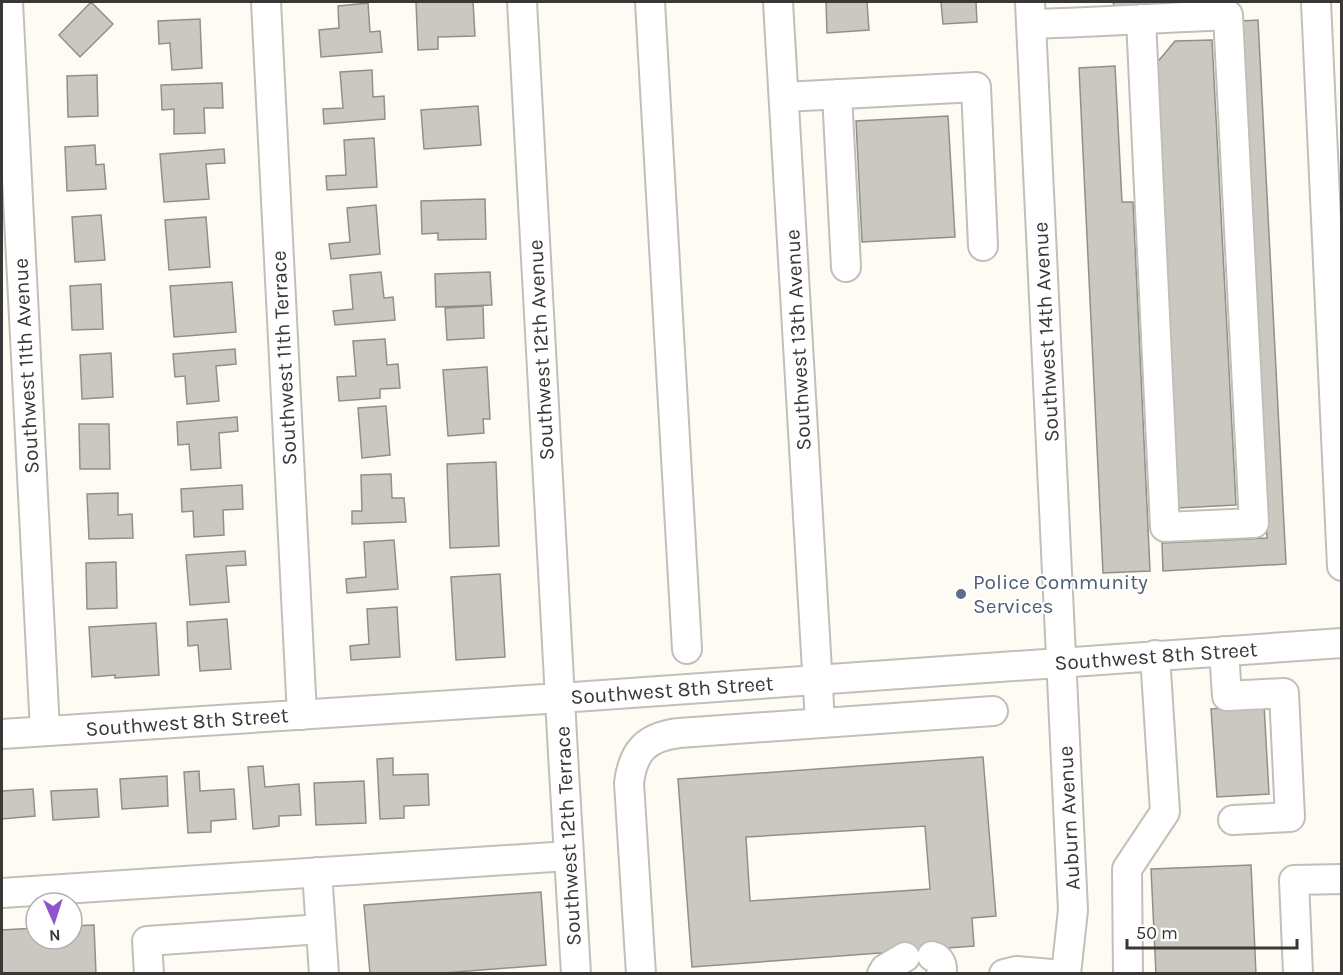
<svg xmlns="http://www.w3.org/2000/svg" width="1343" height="975" font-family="Karla,sans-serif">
  <rect width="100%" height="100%" fill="#fefbf4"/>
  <path fill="#cbc8c1" stroke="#928f89" stroke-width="1.5" fill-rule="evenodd" d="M91,2L113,24L80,57L59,35Z
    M416,2H473L475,36L438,37V49L418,50Z
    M826,2H867L869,30L827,33Z
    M941,2H976L977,22L943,24Z
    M1113,2H1175L1114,6Z
    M368,3L370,32L380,31L382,52L321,57L319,30L339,28L338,6Z
    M200,19L202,68L172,70L170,43L159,44L158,21Z
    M1258,20L1286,564L1163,571L1162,543L1267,538L1241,21Z
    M1212,40L1236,505L1178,508L1155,65L1175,41Z
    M1115,66L1122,202H1133L1150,571L1103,573L1079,68Z
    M372,70L373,97L384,96L385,119L324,124L323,109L343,108L340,72Z
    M97,75L98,116L68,117L67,76Z
    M222,83L223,108H204L205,133L174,134V109L162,110L161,85Z
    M478,106L481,145L424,149L421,110Z
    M948,116L955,237L862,242L856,121Z
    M374,138L377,187L327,190L326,176L346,175L344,140Z
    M95,145L96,165L104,164L106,189L67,191L65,147Z
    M224,149L225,163L206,164L209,199L164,202L160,154Z
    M485,199L486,239L438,240V233L422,234L421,201Z
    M376,205L380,254L331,259L329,244L350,242L347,208Z
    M101,215L105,260L75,262L72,217Z
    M206,217L210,267L169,270L165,220Z
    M381,272L384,298L393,297L395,320L335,325L333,311L353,309L350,275Z
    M490,272L492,305L436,307L435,274Z
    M232,282L236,332L174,337L170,286Z
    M101,284L103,329L72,330L70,286Z
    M483,306L484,338L447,340L445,308Z
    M385,339L387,365L398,364L400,388L380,389V398L339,401L337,377L356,376L353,341Z
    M235,349L236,364L216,366L219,401L187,404L185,376L175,377L173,354Z
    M111,353L113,397L82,399L80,355Z
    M487,367L490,419H483L484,433L448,436L443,370Z
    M386,406L390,455L362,458L358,408Z
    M237,417L238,431L219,433L221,468L191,470L189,444L178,445L177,422Z
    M79,424H109L110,469H80Z
    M496,462L499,546L450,548L447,464Z
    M391,474L392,498H404L406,522L352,524V511H362L361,475Z
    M242,485L243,509L223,510L224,535L194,537L193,511L182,512L181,489Z
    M118,493V515L132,514L133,538L89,539L87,494Z
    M394,540L398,589L347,593L346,579L366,577L364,542Z
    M245,551L246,565L226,566L229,602L190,605L186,555Z
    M116,562L117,608L87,609L86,563Z
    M500,574L505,657L456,660L451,577Z
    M397,607L400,657L351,660L350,646L369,644L367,609Z
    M227,619L231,669L200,671L198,645L188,646L187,622Z
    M156,623L159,675L115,678V675L92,677L89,627Z
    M1264,705L1269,794L1217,797L1211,709Z
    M983,757L996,916L972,918L974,946L692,967L678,779ZM925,826L930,889L750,901L746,837Z
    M393,758V775L428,774L429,805L404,806V818L380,819L377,759Z
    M263,766L265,787L299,784L301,815L279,816V826L253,829L248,767Z
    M199,771L200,791L234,789L236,819L211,821V832L188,833L184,772Z
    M167,776L168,806L122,809L120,779Z
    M364,781L366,823L316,825L314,783Z
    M33,789L35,816L2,819V791Z
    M97,789L99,817L53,820L51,791Z
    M1251,865L1256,974H1156L1151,869Z
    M541,892L546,965L431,974H370L364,905Z
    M94,925L96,974H2V930L36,928V939H72V926Z"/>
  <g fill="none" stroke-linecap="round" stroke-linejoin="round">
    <g stroke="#c2bfb8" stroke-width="32">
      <path id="minor" d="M8,2L45,731
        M266,2L302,715
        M522,2L563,754L576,974
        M650,2L687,649
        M778,2L820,722
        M1030,2L1073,910L1066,974
        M1316,2L1342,566
        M1031,24C1097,22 1163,18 1228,15L1254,523L1165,527L1141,19
        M837,94L846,267
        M784,97L976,87L983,246
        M1224,651L1227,696L1284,693L1290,817L1233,820
        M2,734L560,698L1342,643
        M317,872L324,974
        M2,893L568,856
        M932,956C940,958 944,966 941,974
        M149,974L147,941L321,929
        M641,974L629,783C633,751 646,737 679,733L993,711
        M882,974L885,969L905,957
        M1004,974L1016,971L1051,974
        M1128,974L1127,869L1165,812L1155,655
        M1298,974L1294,880L1342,879"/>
    </g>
    <use href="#minor" stroke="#fff" stroke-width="28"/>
  </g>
  <circle fill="#5c6f8a" stroke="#fff" stroke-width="2" cx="961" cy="594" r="6"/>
  <g text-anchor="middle" stroke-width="4.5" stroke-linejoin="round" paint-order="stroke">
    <g font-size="21" fill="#3a3836" stroke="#fff">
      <text transform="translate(1046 332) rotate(-93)" y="7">Southwest 14th Avenue</text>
      <text transform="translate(798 340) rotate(-93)" y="7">Southwest 13th Avenue</text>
      <text transform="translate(541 350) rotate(-93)" y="7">Southwest 12th Avenue</text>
      <text transform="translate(284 358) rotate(-93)" y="7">Southwest 11th Terrace</text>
      <text transform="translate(26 366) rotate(-93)" y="7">Southwest 11th Avenue</text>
      <text transform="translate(1156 656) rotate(-4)" y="7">Southwest 8th Street</text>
      <text transform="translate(672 690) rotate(-4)" y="7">Southwest 8th Street</text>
      <text transform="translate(187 722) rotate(-4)" y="7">Southwest 8th Street</text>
      <text transform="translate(1069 818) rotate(-93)" y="7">Auburn Avenue</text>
      <text transform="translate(568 836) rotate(-93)" y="7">Southwest 12th Terrace</text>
    </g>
    <g font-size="21" fill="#4e5e75" stroke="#fff" text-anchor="start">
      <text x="973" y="589">Police Community<tspan x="973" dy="24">Services</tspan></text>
    </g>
  </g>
  <rect width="1343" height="975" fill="none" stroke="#3a3836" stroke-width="6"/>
  <g transform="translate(54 921) rotate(177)"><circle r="28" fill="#ffffff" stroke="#b0afaf" stroke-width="1.5"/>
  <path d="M0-4.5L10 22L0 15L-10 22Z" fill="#8e56ce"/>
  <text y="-9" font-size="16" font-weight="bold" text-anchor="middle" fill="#3a3836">N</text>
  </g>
  <path d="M1127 939v9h170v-9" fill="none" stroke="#3a3836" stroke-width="3"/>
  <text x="1136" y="939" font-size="18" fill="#3a3836" stroke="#ffffff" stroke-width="4.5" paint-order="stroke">50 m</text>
</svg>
